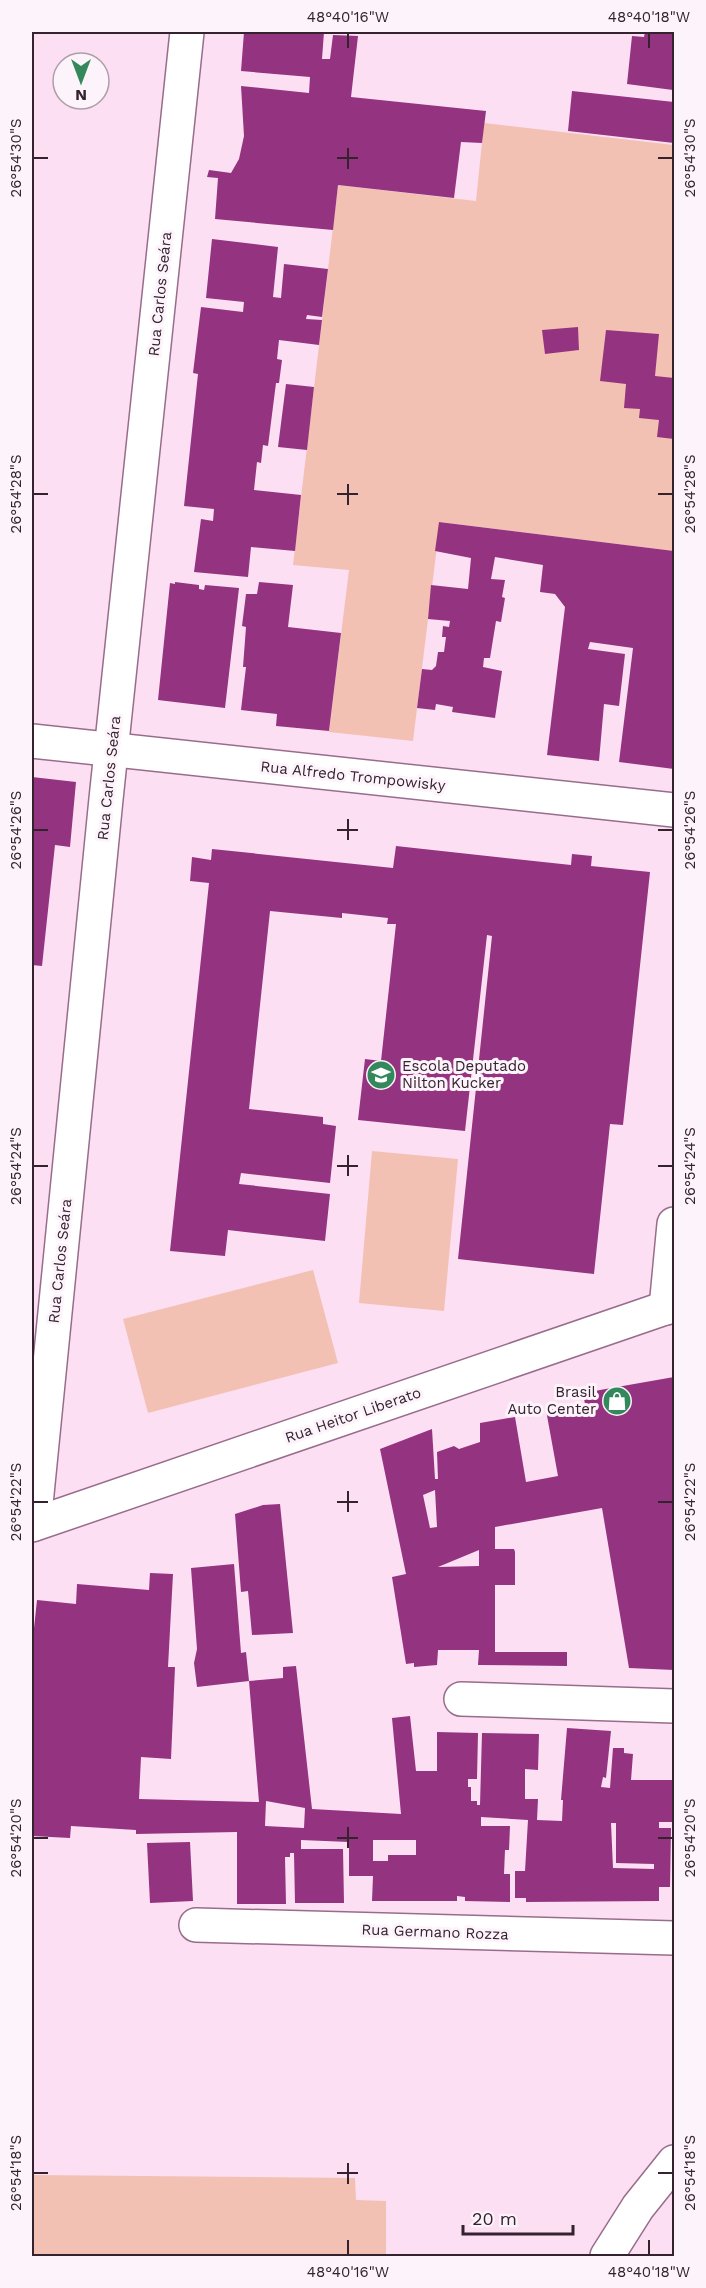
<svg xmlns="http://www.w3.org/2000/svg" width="706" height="2288" font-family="'Work Sans',sans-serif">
  <rect width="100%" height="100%" fill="#fcdff3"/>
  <path fill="#f3c1b3" d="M484,123L674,145V551L440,522L413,741L329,732L349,570L293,565L338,185L476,201Z
    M372,1151L458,1159L444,1311L359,1303Z
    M313,1270L338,1363L148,1413L123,1319Z
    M32,2175L355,2178L356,2200L386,2201V2256H32Z"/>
  <path fill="#943380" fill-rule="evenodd" d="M244,32H324L322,59H330L333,35L358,36L351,97L486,111L482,143L461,142L454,198L338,185L333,230L215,219L218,178L207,177L209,170L231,173L239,159L244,136L241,86L309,93L310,77L241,71Z
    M645,32H674L673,90L627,84L632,36L644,37Z
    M572,91L674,102V143L568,131Z
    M212,239L278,247L273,297L281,298L284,264L328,269L322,317L307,315L306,319L322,320L319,345L279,340L277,359L282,360L279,383H276L268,446L263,445L261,463L257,462L254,490L301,495L295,551L251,547L248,577L194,572L201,519L213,521L214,509L184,506L198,374L193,373L201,307L243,312L244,302L206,298Z
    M578,327L579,350L545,354L542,330Z
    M606,330L659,334L655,376L674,378V439L657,437L659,420L639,418L640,409L624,408L626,384L600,381Z
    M286,384L314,387L307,450L278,447Z
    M439,522L674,551V769L619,762L633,648L590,642L588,649L625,654L619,706L604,704L599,761L547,755L565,607L555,594L540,592L543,565L495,557L491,579L505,580L502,597L505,598L501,622L496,621L490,658H484L483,667L502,671L495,718L452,712L453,707L436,704L435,710L417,708L422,669L432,670L436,666L438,652H444L446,637H442L443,626L449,627L450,621L428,619L431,585L468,589L471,558L435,551Z
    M175,582L199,585V589L204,590L205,585L239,588L225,708L158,700L170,583L175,584Z
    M259,582L293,585L288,627L341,633L329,731L276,726L277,714L241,710L246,667H243L246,627L242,626L246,594H257Z
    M32,777L76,782L70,847L55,845L42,966L32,965Z
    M396,846L571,865L572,854L592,856L591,866L650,872L623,1125L610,1124L594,1274L458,1259L492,936L487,935L465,1131L358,1120L365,1059L381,1061L396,924H387L388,918L342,913V918L270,911L249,1109L323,1117V1124L336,1126L330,1183L241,1173L239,1184L330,1194L325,1241L228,1230L225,1256L170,1251L209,883L190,881L192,857L211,860L212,849L393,868Z
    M674,1377V1670L629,1668L602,1508L495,1527V1549H514L515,1552V1585H495V1652H567V1666L478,1665L479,1650H438L437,1665L414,1667V1663L406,1664L392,1577L406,1574L380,1449L432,1429L435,1479H438L437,1452L454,1446L459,1449L480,1442V1423L515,1417L526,1482L558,1476L546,1410L585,1404L583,1393ZM435,1490L437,1527L430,1528L423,1495ZM479,1550V1566L438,1567Z
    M280,1504L293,1633L252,1635L248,1591L241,1592L235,1514L263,1505Z
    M234,1564L241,1653L246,1652L249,1681L283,1678V1667L296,1666L312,1809L401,1814L392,1718L410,1716L416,1771H437V1732L478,1733L477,1779H468V1787H471V1801H477V1805H480L482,1733L539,1734L538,1770L525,1769V1799H538L537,1820L562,1821L563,1800H561L567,1728L611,1731L606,1778L603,1777L601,1787L610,1788L613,1748H624V1753L633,1754L631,1780H674V1822H659V1828H671L670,1887H659V1901L526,1902V1898H515V1871H525L528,1820L481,1817V1826H510L509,1850H505L504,1874H510V1902L465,1901V1897L457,1896V1901H372L373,1876H349V1842L301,1840V1849H343L344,1903H295L294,1853H290V1857H285L286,1904H237V1832L136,1834V1830L71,1826L70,1838L32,1836V1647L37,1600L76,1604L77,1584L149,1590L150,1573L173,1574L168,1667H175L171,1759L141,1757L139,1799L259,1802L249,1681L197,1687L194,1663L197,1649L191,1568ZM266,1801L305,1808L304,1828L265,1826ZM611,1823H616V1863L654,1864V1869L613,1868ZM373,1840H416V1855H388V1861H373Z
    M190,1842L193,1901L150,1903L147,1843Z"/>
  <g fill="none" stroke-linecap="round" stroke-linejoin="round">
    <g stroke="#986d8c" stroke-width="36">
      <path id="street" d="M34,1524L106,799L187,32
        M461,1699L674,1706
        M196,1925L674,1938"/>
    </g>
    <g stroke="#986d8c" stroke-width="36">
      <path id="secondary" d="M666,1308L674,1224
        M607,2256L638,2207L674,2162"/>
    </g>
    <g stroke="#986d8c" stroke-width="36">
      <path id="primary" d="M32,741L674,810
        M32,1525L674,1305"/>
    </g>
    <use href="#street" stroke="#fff" stroke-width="33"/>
    <use href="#secondary" stroke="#fff" stroke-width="33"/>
    <use href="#primary" stroke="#fff" stroke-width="33"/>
  </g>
  <path fill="none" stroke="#34222f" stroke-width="2" d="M348,33V48M649,33V48M348,148V169M33,158H48M337,158H358M658,158H673M348,484V505M33,494H48M337,494H358M658,494H673M348,819V840M33,830H48M337,830H358M658,830H673M348,1155V1176M33,1166H48M337,1166H358M658,1166H673M348,1491V1512M33,1502H48M337,1502H358M658,1502H673M348,1827V1848M33,1838H48M337,1838H358M658,1838H673M348,2163V2184M33,2173H48M337,2173H358M658,2173H673M348,2240V2255M649,2240V2255"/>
  <defs>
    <g id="school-disc" transform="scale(1.5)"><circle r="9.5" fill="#33885c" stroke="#fdf3fa"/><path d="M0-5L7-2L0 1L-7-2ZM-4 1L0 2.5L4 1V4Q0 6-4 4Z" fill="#fff"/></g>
    <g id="shop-disc" transform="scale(1.5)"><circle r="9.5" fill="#33885c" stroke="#fdf3fa"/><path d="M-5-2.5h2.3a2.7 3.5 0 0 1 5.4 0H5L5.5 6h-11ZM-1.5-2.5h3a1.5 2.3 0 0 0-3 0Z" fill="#fff"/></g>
  </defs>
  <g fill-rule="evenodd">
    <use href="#school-disc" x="381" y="1075"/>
    <use href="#shop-disc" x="617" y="1401"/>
  </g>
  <g text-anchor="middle" stroke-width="6" stroke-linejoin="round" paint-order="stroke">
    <g font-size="15" fill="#34222f" stroke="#fdf3fa">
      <text transform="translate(160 294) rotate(-84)" y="5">Rua Carlos Seára</text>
      <text transform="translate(353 776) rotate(6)" y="5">Rua Alfredo Trompowisky</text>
      <text transform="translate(109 778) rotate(-84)" y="5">Rua Carlos Seára</text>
      <text transform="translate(60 1261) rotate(-84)" y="5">Rua Carlos Seára</text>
      <text transform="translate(353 1415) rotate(-19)" y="5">Rua Heitor Liberato</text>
      <text transform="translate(435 1932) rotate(2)" y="5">Rua Germano Rozza</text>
    </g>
    <g font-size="15" fill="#34222f" stroke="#fdf3fa" text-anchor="start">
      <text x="402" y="1071">Escola Deputado<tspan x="402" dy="17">Nilton Kucker</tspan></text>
      <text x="596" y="1397" text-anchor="end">Brasil<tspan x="596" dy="17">Auto Center</tspan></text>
    </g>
  </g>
  <rect width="706" height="2288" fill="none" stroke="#fdf3fa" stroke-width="66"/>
  <g transform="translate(81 81) rotate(180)"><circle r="28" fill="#fdf3fa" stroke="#ad9fa9" stroke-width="1.5"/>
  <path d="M0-4.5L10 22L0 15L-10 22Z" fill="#33885c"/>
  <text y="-9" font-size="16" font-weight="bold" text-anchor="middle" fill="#34222f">N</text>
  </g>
  <path d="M463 2225v9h110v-9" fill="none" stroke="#34222f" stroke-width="3"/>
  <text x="472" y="2225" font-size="18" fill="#34222f" stroke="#fdf3fa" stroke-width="4.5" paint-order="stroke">20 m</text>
  <rect x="33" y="33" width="640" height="2222" fill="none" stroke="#34222f" stroke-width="2"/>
  <g font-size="15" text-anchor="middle" fill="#34222f">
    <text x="348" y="22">48°40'16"W</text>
    <text x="649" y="22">48°40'18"W</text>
    <text transform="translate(690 158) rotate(-90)" y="5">26°54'30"S</text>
    <text transform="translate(16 158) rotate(-90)" y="5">26°54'30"S</text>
    <text transform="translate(16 494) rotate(-90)" y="5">26°54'28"S</text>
    <text transform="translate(690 494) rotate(-90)" y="5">26°54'28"S</text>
    <text transform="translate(16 830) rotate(-90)" y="5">26°54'26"S</text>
    <text transform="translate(690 830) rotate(-90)" y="5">26°54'26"S</text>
    <text transform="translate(16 1166) rotate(-90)" y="5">26°54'24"S</text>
    <text transform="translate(690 1166) rotate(-90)" y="5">26°54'24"S</text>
    <text transform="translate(16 1502) rotate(-90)" y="5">26°54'22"S</text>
    <text transform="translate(690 1502) rotate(-90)" y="5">26°54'22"S</text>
    <text transform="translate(690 1838) rotate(-90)" y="5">26°54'20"S</text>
    <text transform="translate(16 1838) rotate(-90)" y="5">26°54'20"S</text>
    <text transform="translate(16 2173) rotate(-90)" y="5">26°54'18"S</text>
    <text transform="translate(690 2173) rotate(-90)" y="5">26°54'18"S</text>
    <text x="348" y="2277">48°40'16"W</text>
    <text x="649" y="2277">48°40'18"W</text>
  </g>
</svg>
